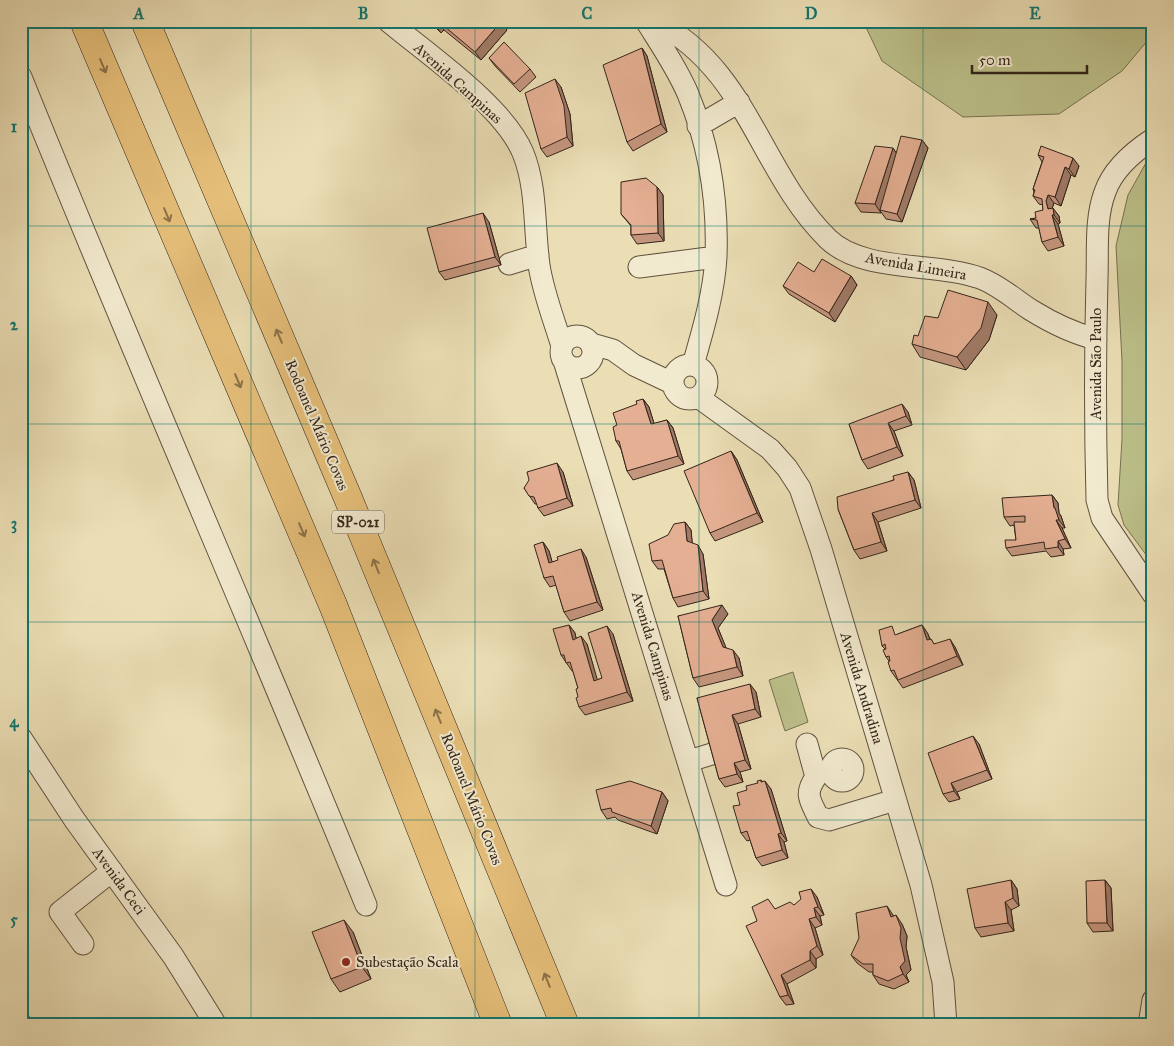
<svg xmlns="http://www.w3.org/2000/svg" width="1174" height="1046" font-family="'IM FELL Great Primer',serif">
  <rect width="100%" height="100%" fill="#ebdeb5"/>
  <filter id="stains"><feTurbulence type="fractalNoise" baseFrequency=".004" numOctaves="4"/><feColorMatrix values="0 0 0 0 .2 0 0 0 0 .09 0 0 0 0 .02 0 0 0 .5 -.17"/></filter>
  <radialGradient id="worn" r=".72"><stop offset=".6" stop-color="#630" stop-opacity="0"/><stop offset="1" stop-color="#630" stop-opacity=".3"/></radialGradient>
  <path fill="#bcc08a" stroke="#787252" d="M863,21H1153V32L1148,40L1122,71L1059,114L963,117L882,61Z
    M1153,159V367L1148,423L1153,479V564L1124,525L1118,505L1122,439V361L1116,246L1128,195L1147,161Z
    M793,672L808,722L785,731L769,680Z"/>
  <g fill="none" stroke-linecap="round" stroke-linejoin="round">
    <g stroke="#615241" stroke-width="23">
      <path id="minor" d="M388,21C427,54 504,106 523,153C537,187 534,229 539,265C543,292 554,320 562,346
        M646,21C661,45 677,68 688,94C709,145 718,202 716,257C714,293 703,330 693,365
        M654,21C748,68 759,171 828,239C863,273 936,262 980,278C999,285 1014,299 1031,310C1052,323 1072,333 1096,339
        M21,77C133,355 253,628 366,905
        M698,126L739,102
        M1153,139C1133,152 1113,169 1105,192C1095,218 1098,250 1097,279C1095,352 1095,426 1097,500L1102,518L1153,594
        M509,264L538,255
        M639,267L716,257
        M561 352a16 16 0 1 1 32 0a16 16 0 1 1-32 0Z
        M592,344L613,350L634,365L672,383
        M565,364L726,885
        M673 382a17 17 0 1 1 34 0a17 17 0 1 1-34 0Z
        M698,397L770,449L787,468L800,488L821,549L921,885L943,982L946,1025
        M21,738L74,819L173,956L216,1025
        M807,744L816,777C804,794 810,800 818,817L829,820L895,800
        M831 770a11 11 0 1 1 22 0a11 11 0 1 1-22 0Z
        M689,761L715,753
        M83,944L60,912L112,871
        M1149,1025L1153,1000"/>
    </g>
    <g stroke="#33241a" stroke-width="29">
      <path id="highway" d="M84,21L333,605L498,1025
        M145,21L348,498L565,1025"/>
    </g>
    <use href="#minor" stroke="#f2eacf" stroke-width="21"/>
    <use href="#highway" stroke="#e6bf7a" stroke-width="28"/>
  </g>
  <path fill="#c5967e" stroke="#33241a" d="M429,21H450L456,27L507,30L481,60L444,30L441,33Z
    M642,48L647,56L667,132L633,151L627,142Z
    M489,58L530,69L536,77L520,92L495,66Z
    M561,87L570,114L573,146L547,157L541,149Z
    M922,140L928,148L902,222L886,219L881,212V213L861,212L855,203L893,148L896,153Z
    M1038,155L1079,166L1075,177L1071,175L1061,206L1054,203L1052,208L1059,216L1060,223L1058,224L1064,246L1048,251L1042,242L1039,228H1036L1030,219L1036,218L1043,210V205L1039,204L1033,196L1034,192L1033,189L1042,162Z
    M657,187L663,195L664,241L637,244L631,235V226L621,214Z
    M489,222L501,265L445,280L439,272Z
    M851,276L857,285L835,322L789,294L783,286Z
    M997,315L989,340L966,370L920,357L912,344L918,336L938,318Z
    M643,399L649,407L654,424L667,420L673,428L684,464L633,480L627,471L621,449L616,441L617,425Z
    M908,412L912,425L894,431L903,456L868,469L862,460L849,424Z
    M731,451L737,460L763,522L715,541L710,533Z
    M563,472L573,506L544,516L538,508L537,504H535L524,488Z
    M908,472L914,480L921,508L878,522L887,551L860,559L854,550L838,509Z
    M1052,495L1058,503L1059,513L1061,516L1065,528H1062L1071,548L1063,549L1064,555L1051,557L1046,551L1012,556L1006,548L1016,540L1014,525L1010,526L1004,517Z
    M685,522L691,530L692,543L703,554L709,599L678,607L673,598L664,569H658L652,561Z
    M543,542L549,551L552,562L586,557L603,610L570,621L564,612L556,585L550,587L544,578Z
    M728,614L718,628L726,648L739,658L743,676L699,687L693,678L678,616Z
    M569,625L575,633L576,638L587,644L597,680L602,678L613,634L633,701L585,715L579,707L578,688L573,671H572L561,655Z
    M922,625L928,634L930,639H931L934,644L955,647L963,665L903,688L891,671L889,661L886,657L885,649L882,646L898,634Z
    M756,692L761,717L738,724L751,769L740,772L743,782L725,787L719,779L697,698Z
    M979,744L992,779L957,792L960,799L949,802L943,794Z
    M761,780L771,789L787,841L784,842L788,858L762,866L756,858L750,840L747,841L741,833L747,790L758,783Z
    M662,792L668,801L657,834L618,820L615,817L607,819L601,810Z
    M21,851L28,860L21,865Z
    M1011,880L1017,889L1019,906L1011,910L1014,931L981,937L975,928Z
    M1105,880L1111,888L1113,931L1093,932L1087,923Z
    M817,897L824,915L820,916L822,925L815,928L823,955L816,959V968L787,984L794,1004L786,1005L780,997L757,921L775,909L794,905Z
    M893,915L902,924L907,936L906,947L911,970L906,975L909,982L894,989L879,984L873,975V972H869L857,963L851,955Z
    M353,932L371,979L340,992L331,979Z"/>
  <path fill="#a07a67" stroke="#33241a" d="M438,21L444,30L441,33L435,25Z
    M501,22L507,30L481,60L475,52Z
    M642,48L647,56L667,132L661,124Z
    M555,79L561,87L570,114L573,146L567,137Z
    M922,140L928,148L902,222L897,214Z
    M893,148L899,157L880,210L881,213L875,204Z
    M1073,158L1079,166L1075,177L1069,169Z
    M1065,167L1071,175L1061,206L1055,197Z
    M657,187L663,195L664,241L658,233Z
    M1048,195L1054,203L1052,209H1048L1046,201Z
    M1053,208L1059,216L1060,223L1054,215Z
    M483,213L489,222L501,265L495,257Z
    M1052,215L1058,224L1064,246L1058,237Z
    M851,276L857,285L835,322L829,313Z
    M988,302L997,315L989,340L966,370L957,357Z
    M643,399L649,407L657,433L651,424Z
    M902,404L908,412L912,425L906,416Z
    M667,420L673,428L684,464L678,456Z
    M888,423L894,431L903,456L897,447Z
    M731,451L737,460L763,522L757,513Z
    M557,463L563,472L573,506L567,498Z
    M908,472L914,480L921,508L915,500Z
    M1052,495L1058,503L1059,513L1061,516L1065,528L1059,520L1054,508Z
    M872,513L878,522L887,551L881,542Z
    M1056,520L1062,528L1071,548L1065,539Z
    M685,522L691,530L693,550L687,541Z
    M1058,541L1063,549L1064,555L1058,547Z
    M543,542L549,551L555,572L549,563Z
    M698,545L703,554L709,599L703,591Z
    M581,549L586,557L603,610L597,602Z
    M722,605L728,614L718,628L729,655L723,647L712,620Z
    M569,625L575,633L578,648L573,640Z
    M922,625L928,634L933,649L927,640Z
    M607,626L613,634L633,701L627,692Z
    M581,636L587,644L600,689L594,681Z
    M950,639L955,647L963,665L957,656Z
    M733,650L739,658L743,676L737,667Z
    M750,684L756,692L761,717L755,709Z
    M732,715L738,724L751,769L745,760Z
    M973,736L979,744L992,779L987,770Z
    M734,763L740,772L743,782L737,774Z
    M765,781L771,789L787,841L781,833Z
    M951,783L957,792L960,799L954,791Z
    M662,792L668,801L657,834L651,826Z
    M778,834L784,842L788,858L782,850Z
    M1011,880L1017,889L1019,906L1013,898Z
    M1105,880L1111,888L1113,931L1107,923Z
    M811,889L817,897L824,915L818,907Z
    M1005,902L1011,910L1014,931L1008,923Z
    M887,906L893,915L897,925L891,917Z
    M814,908L820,916L822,925L816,917Z
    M896,915L902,924L907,936L906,947L911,970L906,975L909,982L903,974L900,967Z
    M809,919L815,928L823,955L817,946Z
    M344,920L353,932L371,979L362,967Z
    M810,951L816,959V968L810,960Z
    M781,975L787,984L794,1004L788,995Z
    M21,1004L27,1012L33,1025H29L21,1007Z"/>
  <path fill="#e5af93" stroke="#33241a" d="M432,21H438L435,25Z
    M438,21H450L456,27L462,21L501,22L475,52Z
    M504,42L530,69L514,84L489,58Z
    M642,48L661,124L627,142L603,65Z
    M555,79L564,106L567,137L541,149L525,93Z
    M901,136L922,140L897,214L880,210Z
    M875,146L893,148L875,204L855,203Z
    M1041,146L1073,158L1069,169L1065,167L1055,197L1048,195L1046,201L1048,209L1053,208L1054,215H1052L1058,237L1042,242L1037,220L1030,219L1036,218L1035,212L1043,210L1042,199L1033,196L1035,190L1033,189L1044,157L1038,155Z
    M646,178L657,187L658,233L631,235V225L621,214V182Z
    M483,213L495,257L439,272L427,228Z
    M822,259L851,276L829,313L783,286L798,262L814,272Z
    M948,290L988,302L981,328L957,357L912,344L914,335L918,336L925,316L938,318Z
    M643,399L651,424L667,420L678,456L627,471L619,441H616L613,427L617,425L613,413L637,404L636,401Z
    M902,404L906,416L888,423L897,447L862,460L849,424Z
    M731,451L757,513L710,533L684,471Z
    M557,463L567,498L538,508L534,497L529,496L524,488L529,480L527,472Z
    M908,472L915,500L872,513L881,542L854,550L838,509L837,497L894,480L893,476Z
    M1052,495L1054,508H1055L1059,520H1056L1065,539L1058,541V547L1045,549L1044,542L1006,548L1005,540H1016L1014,522H1025V516L1004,517L1002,498Z
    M685,522L687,541L698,545L703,591L673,598L662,560L652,561L649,544L668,535L674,524Z
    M543,542L549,563L558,560L557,557L581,549L597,602L564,612L553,576L544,578L534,545Z
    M722,605L712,620L723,647L733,650L737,667L693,678L678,616Z
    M569,625L573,640L581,636L594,681L602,678L588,633L607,626L627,692L579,707L576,698L578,697L576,689L578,688L570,662L566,663L564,655H561L553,629Z
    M922,625L927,640L931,639L934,644L950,639L957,656L898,680L894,670L891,671L888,662L890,661L889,656L886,657L883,650L886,649L885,644L882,646L879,630L892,626L895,635Z
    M750,684L755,709L732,715L745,760L734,763L737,774L719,779L697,698Z
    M973,736L987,770L951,783L954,791L943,794L928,753Z
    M761,780V782L765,781L781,833L778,834L782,850L756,858L747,831L741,833L733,806L740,805L737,793L747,790L746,786L758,783L757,781Z
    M630,781L662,792L651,826L612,812L611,808L601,810L596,790Z
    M1011,880L1013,898L1005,902L1008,923L975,928L967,889Z
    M1105,880L1107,923H1087L1086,881Z
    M811,889L818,907L814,908L816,917L809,919L817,946L810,951V960L781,975L788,995L780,997L746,926L757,921L752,907L768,899L775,909L790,902L794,905L801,899L799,892Z
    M887,906L891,917L896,915L901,928L900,938L905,961L900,967L903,974L888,981L873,975V964H863L851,955L859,938L856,913Z
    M344,920L362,967L331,979L312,932Z
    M21,1007L29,1025H21Z"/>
  <defs><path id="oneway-shaft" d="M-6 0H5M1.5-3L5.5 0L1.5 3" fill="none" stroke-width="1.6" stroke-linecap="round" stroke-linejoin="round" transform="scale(1.25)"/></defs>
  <g stroke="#8c724a">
    <use href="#oneway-shaft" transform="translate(103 66) rotate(67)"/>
    <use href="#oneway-shaft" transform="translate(167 215) rotate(67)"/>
    <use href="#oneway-shaft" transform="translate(279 336) rotate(-113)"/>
    <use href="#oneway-shaft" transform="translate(238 381) rotate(67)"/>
    <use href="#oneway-shaft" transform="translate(302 530) rotate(67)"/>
    <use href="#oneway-shaft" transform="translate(376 566) rotate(-112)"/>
    <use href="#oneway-shaft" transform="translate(438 716) rotate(-112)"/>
    <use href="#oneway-shaft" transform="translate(547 980) rotate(-112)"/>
  </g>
  <path fill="none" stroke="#0f766e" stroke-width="1" stroke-opacity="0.55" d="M251,21V1025M475,21V1025M699,21V1025M923,21V1025M21,226H1153M21,424H1153M21,622H1153M21,820H1153"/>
  <circle fill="#8f2418" stroke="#f2eacf" stroke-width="2" cx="346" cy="962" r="5"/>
  <g text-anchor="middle" stroke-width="4" stroke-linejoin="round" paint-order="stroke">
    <rect fill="#f2eacf" stroke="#6c5f50" stroke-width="1" x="332" y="510.5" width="52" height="23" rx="4"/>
    <g font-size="14" font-weight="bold" fill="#33241a">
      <text x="358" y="527">SP-021</text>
    </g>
    <g font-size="15" fill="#33241a" stroke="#f2eacf">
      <text transform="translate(458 83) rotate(42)" y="5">Avenida Campinas</text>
      <text transform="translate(916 266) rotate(10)" y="5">Avenida Limeira</text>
      <text transform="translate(1096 364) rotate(-90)" y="5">Avenida São Paulo</text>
      <text transform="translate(317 425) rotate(67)" y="5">Rodoanel Mário Covas</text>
      <text transform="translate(653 646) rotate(73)" y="5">Avenida Campinas</text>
      <text transform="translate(862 688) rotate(73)" y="5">Avenida Andradina</text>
      <text transform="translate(472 799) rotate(68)" y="5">Rodoanel Mário Covas</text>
      <text transform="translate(119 881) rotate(54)" y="5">Avenida Ceci</text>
    </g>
    <g font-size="15" fill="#33241a" stroke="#f2eacf" text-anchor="start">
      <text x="356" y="967">Subestação Scala</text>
    </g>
  </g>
  <rect width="1174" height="1046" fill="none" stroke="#ebdeb5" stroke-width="55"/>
  <path d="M972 65v8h115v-8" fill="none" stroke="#33241a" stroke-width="2.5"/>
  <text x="979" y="65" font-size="15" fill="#33241a" stroke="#f2eacf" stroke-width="4" paint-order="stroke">50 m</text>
  <rect x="28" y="28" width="1118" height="990" fill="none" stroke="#0f766e" stroke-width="2"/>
  <g font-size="16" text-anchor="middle" font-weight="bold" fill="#0f766e">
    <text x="139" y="19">A</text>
    <text x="363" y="19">B</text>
    <text x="587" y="19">C</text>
    <text x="811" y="19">D</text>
    <text x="1035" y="19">E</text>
    <text x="14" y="132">1</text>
    <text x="14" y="330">2</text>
    <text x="14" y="529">3</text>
    <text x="14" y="727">4</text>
    <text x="14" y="925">5</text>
  </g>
  <rect width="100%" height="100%" filter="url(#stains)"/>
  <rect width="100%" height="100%" fill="url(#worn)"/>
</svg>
